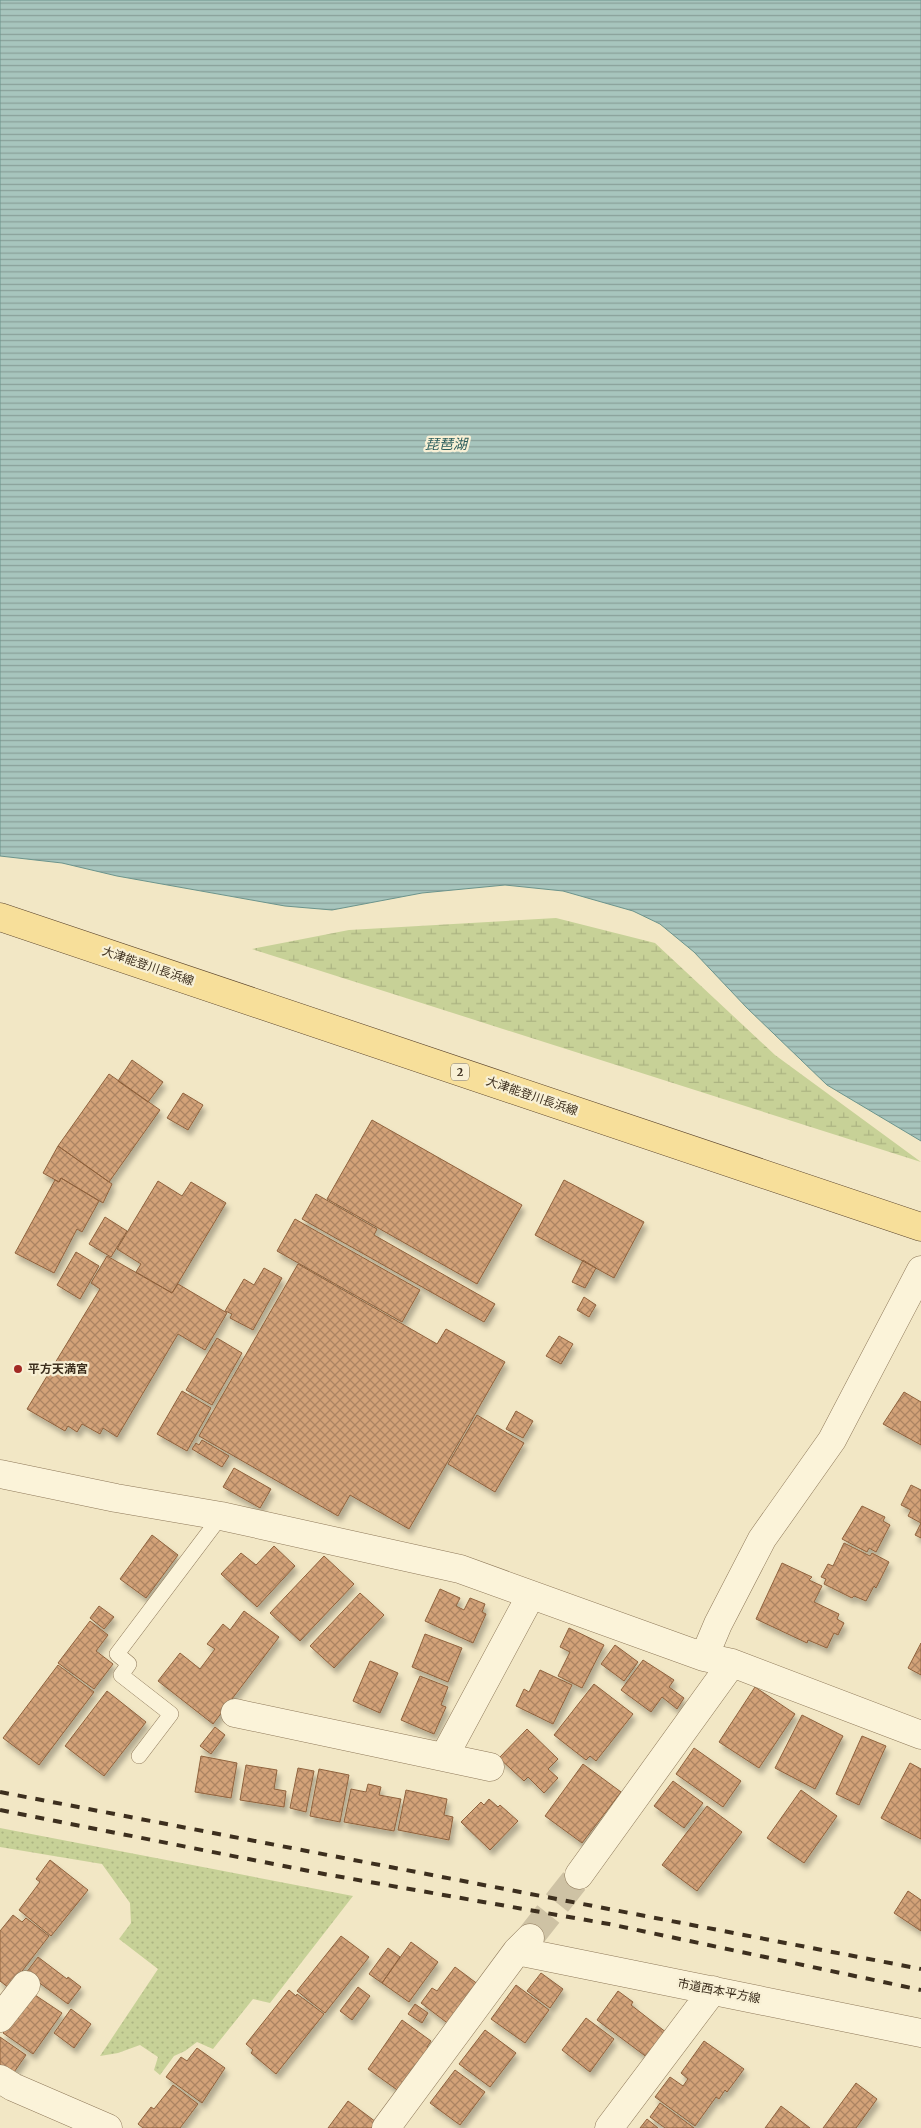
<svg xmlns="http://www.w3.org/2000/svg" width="921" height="2128" font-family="Merriweather,'Noto Sans JP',serif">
  <defs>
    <pattern id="grass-dots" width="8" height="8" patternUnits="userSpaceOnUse" patternTransform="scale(1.25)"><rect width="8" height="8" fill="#c7d197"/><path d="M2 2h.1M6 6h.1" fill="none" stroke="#acb482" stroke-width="1.8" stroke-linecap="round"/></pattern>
    <pattern id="wetland-marsh" width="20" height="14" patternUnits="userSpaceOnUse" patternTransform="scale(1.25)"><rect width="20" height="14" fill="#c7d197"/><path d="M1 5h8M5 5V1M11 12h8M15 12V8" fill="none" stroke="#acb482"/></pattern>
    <pattern id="water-rules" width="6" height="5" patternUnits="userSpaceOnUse" patternTransform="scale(1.25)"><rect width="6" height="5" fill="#a7c5bd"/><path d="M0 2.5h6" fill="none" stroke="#89a099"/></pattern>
    <pattern id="building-cross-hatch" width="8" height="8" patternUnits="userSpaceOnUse" patternTransform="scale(1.25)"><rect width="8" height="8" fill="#d3a278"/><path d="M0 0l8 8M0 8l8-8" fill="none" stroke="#ac8462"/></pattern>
    <filter id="shadow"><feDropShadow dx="3" dy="5.5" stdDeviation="2.5" flood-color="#0004"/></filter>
  </defs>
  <rect width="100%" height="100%" fill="#f2e7c5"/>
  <path fill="url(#grass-dots)" d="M0,1828L353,1896L270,2003L253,1999L213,2049L197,2042L185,2051L174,2056L160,2075L154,2070L158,2057L140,2045L118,2053L100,2056L158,1969L119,1939L131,1923L130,1903L102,1864L0,1847Z"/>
  <path fill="url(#wetland-marsh)" d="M556,918L655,943L775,1055L921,1162L252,949L349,930Z"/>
  <path fill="url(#water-rules)" stroke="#6c948c" d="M0,0H921V1141L827,1085L747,1008L694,952L660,924L633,911L563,891L505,885L422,893L332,910L285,906L117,876L62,863L0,856Z"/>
  <path fill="url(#building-cross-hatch)" stroke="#8f623d" filter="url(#shadow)" d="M132,1060L163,1082L148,1102L118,1081Z
    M109,1074L160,1110L109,1182L58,1146Z
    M183,1093L203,1105L188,1130L167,1118Z
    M372,1120L522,1205L477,1284L327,1199Z
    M58,1146L112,1184L103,1203L61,1178L59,1182L43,1173Z
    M61,1178L99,1201L82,1232L77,1229L54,1273L15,1253L55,1180L59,1182Z
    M564,1180L644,1222L614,1278L535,1235Z
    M158,1181L182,1196L191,1182L226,1203L172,1293L136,1272L141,1264L117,1249Z
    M316,1194L377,1229L374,1235L495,1304L484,1322L302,1219Z
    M105,1217L127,1231L111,1257L89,1244Z
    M295,1219L420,1290L402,1322L277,1251Z
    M76,1252L99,1266L80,1299L57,1285Z
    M107,1256L172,1293L178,1284L227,1313L205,1350L178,1334L117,1437L103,1428L100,1434L82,1424L77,1432L68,1426L65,1431L27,1409L100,1289L91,1283Z
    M583,1260L596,1268L585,1288L572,1282Z
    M298,1264L437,1344L446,1329L505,1362L409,1529L350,1495L338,1516L199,1436Z
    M264,1268L282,1278L253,1330L230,1318L232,1314L225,1311L244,1279L254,1285Z
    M584,1297L596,1305L589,1317L577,1310Z
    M559,1336L573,1344L561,1364L546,1356Z
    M217,1338L242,1353L212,1405L186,1390Z
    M182,1391L211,1408L187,1451L157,1434Z
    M904,1392L921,1402V1445L883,1424Z
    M516,1411L533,1421L523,1438L506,1429Z
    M477,1415L524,1443L495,1492L448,1464Z
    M202,1440L229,1456L222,1467L192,1449L196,1443L199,1445Z
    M234,1468L271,1489L260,1508L223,1487Z
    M911,1485L921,1490V1523L908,1516L911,1510L901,1505Z
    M862,1506L885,1517L883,1521L890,1525L876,1552L869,1548L867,1552L842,1539Z
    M921,1523V1538L915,1535Z
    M152,1535L178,1555L146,1598L120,1579Z
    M844,1543L870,1556L872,1553L889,1562L876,1588L874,1586L866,1601L854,1596L852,1598L824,1584L826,1579L821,1577L828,1564L833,1566Z
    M274,1546L295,1566L257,1607L221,1574L241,1553L256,1565Z
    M324,1556L354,1584L300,1641L270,1613Z
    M782,1563L812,1577L809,1580L822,1586L814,1602L839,1614L837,1619L844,1623L838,1635L834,1633L827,1648L808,1640L807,1643L756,1619Z
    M440,1589L460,1598L456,1606L464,1610L470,1598L485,1604L482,1612L486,1614L473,1643L425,1621Z
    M360,1593L384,1615L334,1668L310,1646Z
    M99,1606L114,1617L104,1629L90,1618Z
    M244,1611L279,1637L213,1724L158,1681L180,1653L200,1669L215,1649L207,1644L223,1624L230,1630Z
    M90,1621L108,1635L96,1651L113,1664L94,1689L58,1663Z
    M569,1628L604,1645L582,1688L558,1676L570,1652L560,1647Z
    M425,1634L462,1648L448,1682L412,1667Z
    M921,1643V1675L908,1668Z
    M615,1645L638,1662L624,1681L601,1664Z
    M643,1660L674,1680L669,1687L684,1698L677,1709L662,1697L651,1712L621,1690Z
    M370,1661L398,1673L380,1713L353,1701Z
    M58,1665L94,1692L39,1765L3,1738Z
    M540,1670L572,1685L553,1724L516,1706L524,1689L529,1692Z
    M420,1676L448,1687L441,1705L446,1707L434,1734L401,1720Z
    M594,1684L633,1714L596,1761L590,1756L586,1760L554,1735Z
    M755,1687L795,1714L759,1768L719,1742Z
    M107,1691L146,1722L104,1776L65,1746Z
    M802,1715L843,1736L815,1789L775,1768Z
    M215,1727L225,1735L211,1754L200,1746Z
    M527,1729L558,1759L548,1769L558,1778L544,1793L528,1777L524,1781L499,1758Z
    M862,1736L886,1746L859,1805L836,1794Z
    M694,1748L741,1781L723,1807L676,1774Z
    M201,1756L237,1763L231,1798L195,1792Z
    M910,1763L921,1769V1839L881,1818Z
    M583,1764L621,1792L582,1843L545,1816Z
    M246,1765L277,1770L274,1789L286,1791L284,1807L240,1800Z
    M298,1768L314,1771L306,1812L290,1808Z
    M319,1769L349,1775L340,1822L310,1816Z
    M673,1781L703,1803L684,1828L654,1806Z
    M368,1784L381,1787L379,1795L401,1799L394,1831L344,1822L351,1789L366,1792Z
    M406,1790L447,1799L444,1815L453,1817L449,1840L398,1830Z
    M801,1790L837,1816L804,1863L767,1838Z
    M489,1799L498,1807L500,1805L518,1821L490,1850L461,1822L481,1802L484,1805Z
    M707,1806L742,1832L697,1891L662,1865Z
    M50,1860L88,1890L51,1936L19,1910L40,1882L36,1879Z
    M908,1891L921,1900V1931L894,1913Z
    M13,1915L22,1922L26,1918L49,1936L9,1988L0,1981V1931Z
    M341,1936L369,1957L325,2013L297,1991Z
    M411,1942L438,1962L409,2002L382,1983Z
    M388,1948L400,1957L382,1983L369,1974Z
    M38,1957L67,1979L68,1977L81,1987L68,2004L26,1973Z
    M455,1967L479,1985L450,2025L421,2003L432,1988L437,1991Z
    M541,1973L563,1989L550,2008L527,1991Z
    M516,1985L549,2010L525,2043L491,2019Z
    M358,1987L370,1996L352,2020L340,2011Z
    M289,1990L296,1996L297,1994L324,2014L276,2074L251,2053L253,2050L246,2044Z
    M618,1991L633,2002L631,2005L667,2033L648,2058L597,2020Z
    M32,1993L62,2013L33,2054L3,2033Z
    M415,2004L428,2013L422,2023L408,2014Z
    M71,2009L91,2024L74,2048L54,2033Z
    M586,2018L614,2039L590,2072L562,2050Z
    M402,2020L431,2041L427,2047L431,2050L400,2092L368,2069Z
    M485,2030L516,2053L490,2087L459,2064Z
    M0,2037L26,2055L12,2075L0,2066Z
    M704,2041L744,2069L727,2092L725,2090L719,2099L716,2097L695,2126L655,2097L670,2077L683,2086L688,2079L681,2073Z
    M197,2048L225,2068L202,2103L166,2077L181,2057L187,2061Z
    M455,2070L485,2092L460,2125L430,2103Z
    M856,2083L877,2099L856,2128H823Z
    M173,2085L198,2104L180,2128H143L138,2124L151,2107L154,2109Z
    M348,2101L376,2122L372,2128H328Z
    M660,2103L694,2128H665L650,2117Z
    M781,2106L810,2128H765Z
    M647,2119L658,2128H640Z"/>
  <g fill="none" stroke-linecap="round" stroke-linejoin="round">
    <path stroke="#cec2a4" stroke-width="28" stroke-dasharray="28 14" stroke-linecap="butt" d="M531,1936L579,1875"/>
    <g stroke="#8e7859" stroke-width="16">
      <path id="lane" d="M139,1756L171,1714L121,1675L129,1664L117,1654L221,1516"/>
    </g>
    <g stroke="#8e7859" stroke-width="29">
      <path id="street" d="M0,1474L116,1498L221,1516L460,1569L704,1657L732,1663L921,1735
        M704,1657L718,1624L762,1539L832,1440L921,1270
        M235,1713L490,1767
        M444,1757L531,1595
        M579,1875L732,1663
        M517,1951L921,2033
        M0,2018L26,1985
        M0,2079L13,2087L108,2128
        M386,2128L517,1951L530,1938
        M609,2128L713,1990"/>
    </g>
    <g stroke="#5c452d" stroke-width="29">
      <path id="primary" d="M0,917L921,1227"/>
    </g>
    <use href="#lane" stroke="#fbf3d9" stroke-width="15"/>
    <use href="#street" stroke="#fbf3d9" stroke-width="28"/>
    <use href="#primary" stroke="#f7df9a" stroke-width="28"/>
    <path stroke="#3d2f1e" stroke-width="4" stroke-dasharray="9 9" stroke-linecap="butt" d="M0,1792L921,1969
      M0,1810L324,1874L609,1924L921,1990"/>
  </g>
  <circle fill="#a22a24" stroke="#f8f0d5" stroke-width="2" cx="18" cy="1369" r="5"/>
  <g text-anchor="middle" stroke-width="4.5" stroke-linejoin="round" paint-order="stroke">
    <rect fill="#f8f0d5" stroke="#756955" stroke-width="1" x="451" y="1063.5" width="18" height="17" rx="4"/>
    <g font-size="11" font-weight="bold" fill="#3d2f1e">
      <text x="460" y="1076">2</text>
    </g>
    <g font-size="12" fill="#3d2f1e" stroke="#f8f0d5">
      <text transform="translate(148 966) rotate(19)" y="4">大津能登川長浜線</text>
      <text transform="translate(532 1096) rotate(19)" y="4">大津能登川長浜線</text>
      <text transform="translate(719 1991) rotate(11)" y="4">市道西本平方線</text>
    </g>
    <g font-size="12" font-weight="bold" fill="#3d2f1e" stroke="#f8f0d5" text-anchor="start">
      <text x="28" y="1373">平方天満宮</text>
    </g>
    <g font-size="14" font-style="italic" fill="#2c5e5d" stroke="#f8f0d5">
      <text x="446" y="449">琵琶湖</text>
    </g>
  </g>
</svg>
